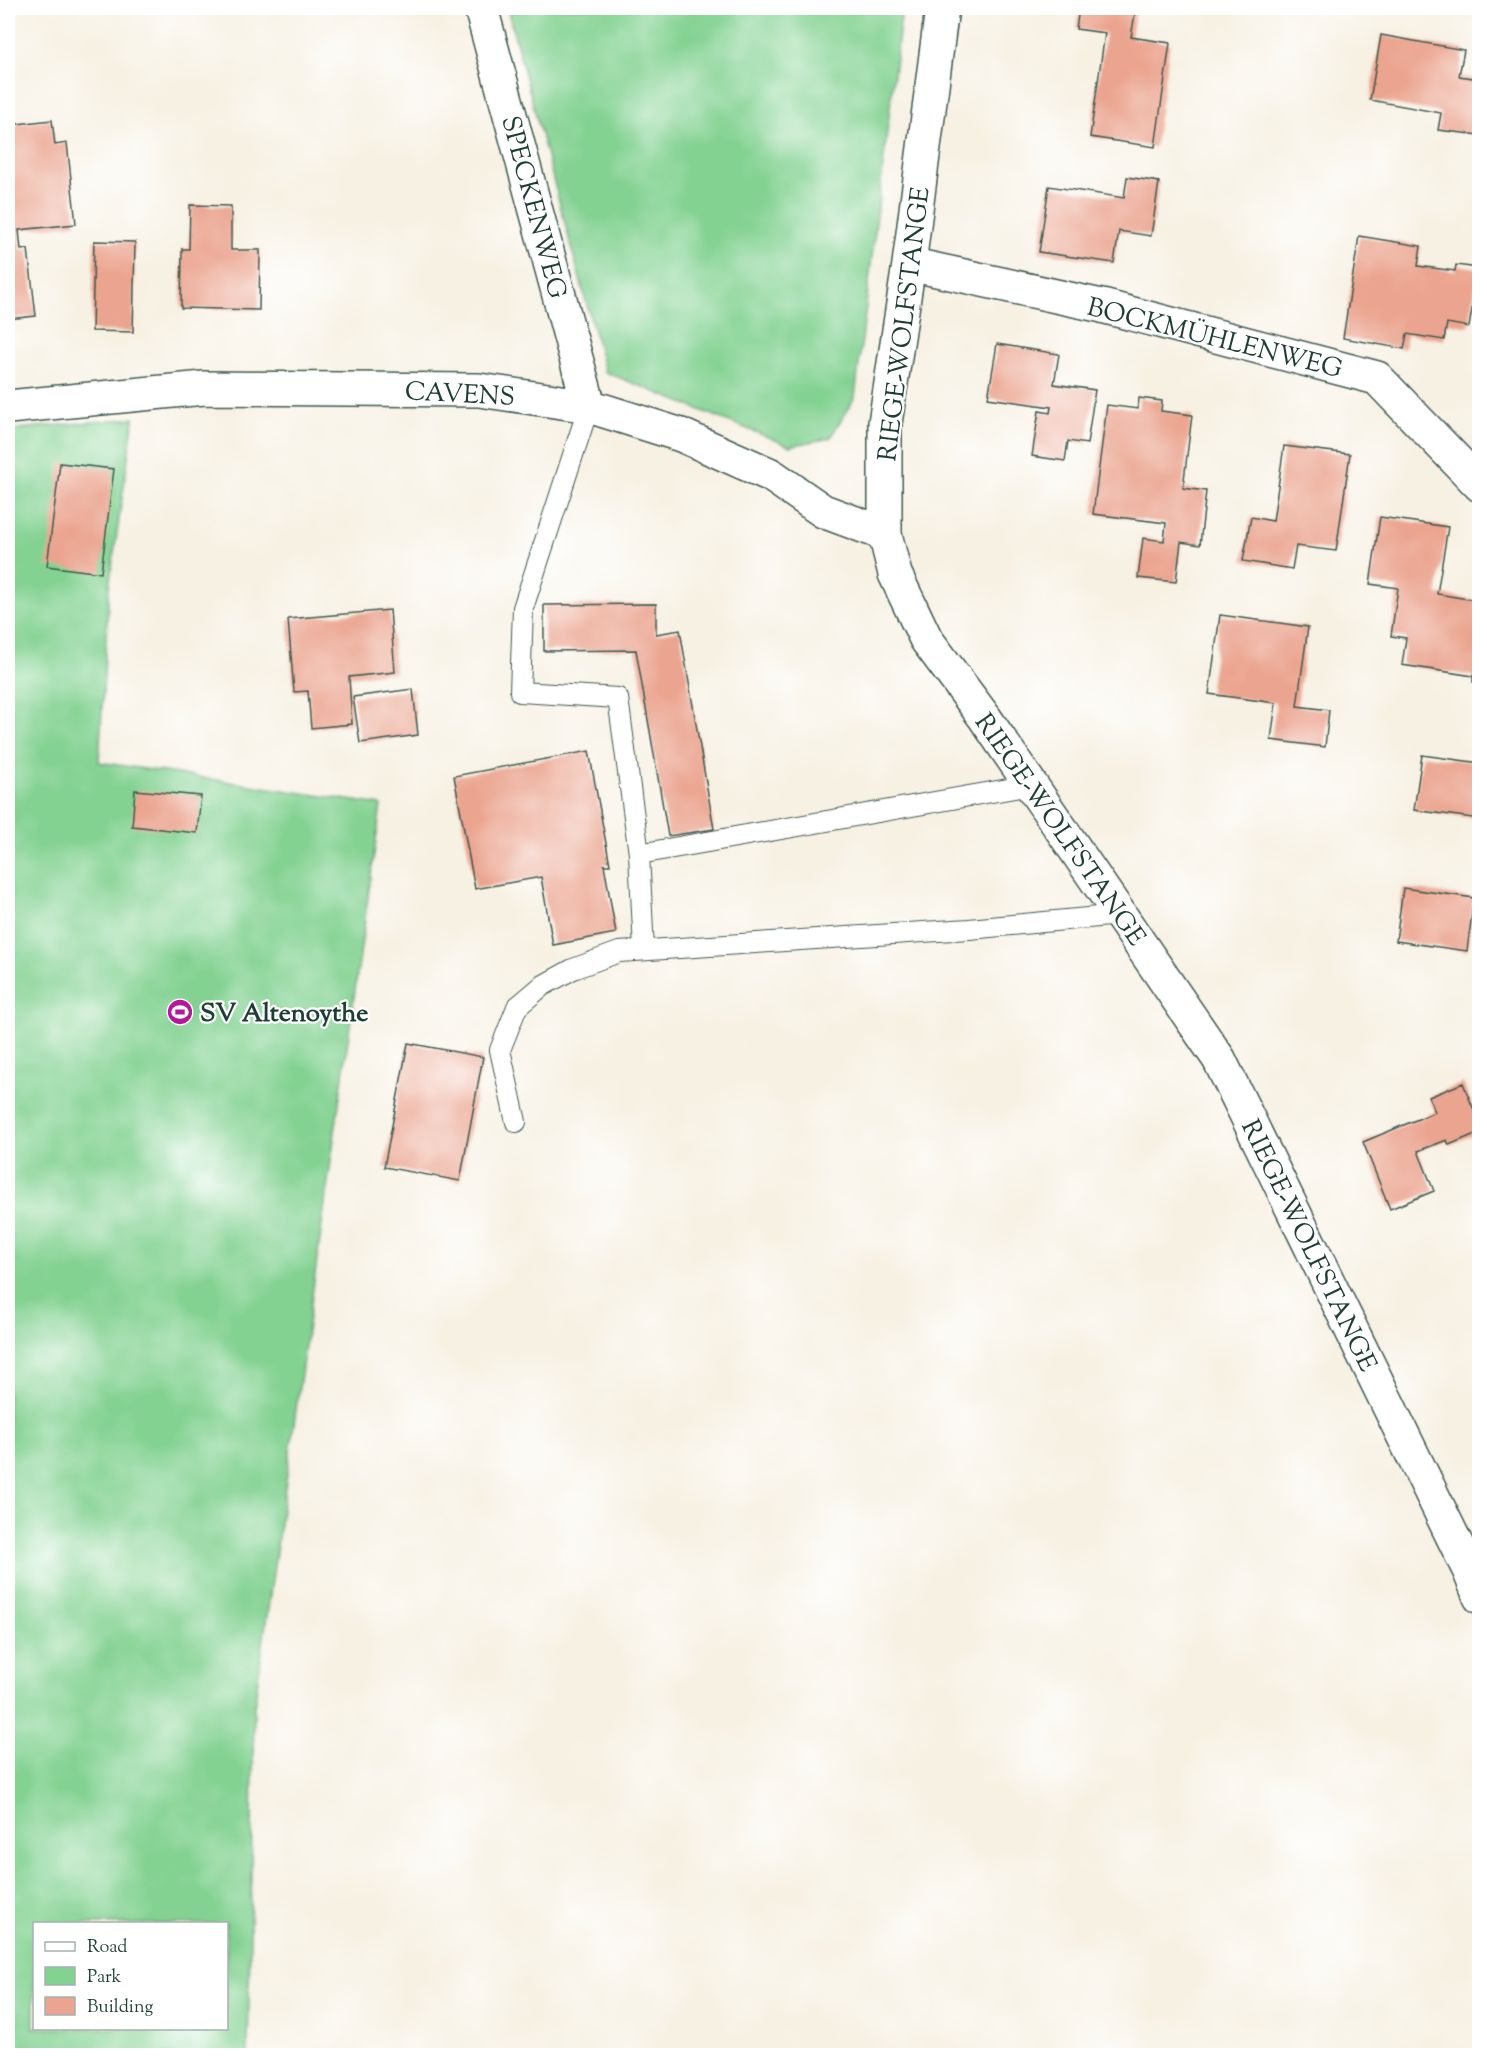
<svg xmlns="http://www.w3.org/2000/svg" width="1487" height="2063" font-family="'Sorts Mill Goudy',serif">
  <rect width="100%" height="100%" fill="#fff"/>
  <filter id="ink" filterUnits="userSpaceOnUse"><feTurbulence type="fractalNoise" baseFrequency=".0167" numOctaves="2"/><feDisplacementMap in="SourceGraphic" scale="12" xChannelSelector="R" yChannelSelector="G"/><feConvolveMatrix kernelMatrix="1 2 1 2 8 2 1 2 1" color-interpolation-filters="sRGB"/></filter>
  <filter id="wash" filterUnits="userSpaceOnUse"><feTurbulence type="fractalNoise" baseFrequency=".008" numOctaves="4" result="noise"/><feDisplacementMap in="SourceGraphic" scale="24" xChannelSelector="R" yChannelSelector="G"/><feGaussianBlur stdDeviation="1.35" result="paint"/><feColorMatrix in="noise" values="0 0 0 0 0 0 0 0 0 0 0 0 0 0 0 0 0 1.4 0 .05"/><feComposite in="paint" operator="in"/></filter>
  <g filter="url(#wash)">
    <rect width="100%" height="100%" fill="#f7f1e3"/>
    <path fill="#83d292" stroke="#518863" stroke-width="1.5" fill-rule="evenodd" d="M507,8H902L855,397L830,438L790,446L605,372Z
      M134,418L109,587L99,762L381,805L254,1708L248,2055H8V430ZM34,1924H226V2028H34Z"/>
    <g id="blocks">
      <path fill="#eba48f" d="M1079,8H1136L1131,37L1170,43L1155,147L1090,137L1105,33L1076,29Z
        M1381,35L1464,50L1459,76L1480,79V135L1438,130L1441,113L1370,100Z
        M52,120L55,145L67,143L76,224L19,230L21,250L28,249L36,316L8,319V125Z
        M1127,177L1159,182L1151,236L1119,231L1114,263L1039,252L1049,186L1124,198Z
        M190,205L231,206V250H260L259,310L181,308L182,249H189Z
        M1359,236L1421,246L1418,266L1455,271L1456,265L1479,268L1469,327L1447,323L1444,340L1407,334L1404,349L1343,338Z
        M94,241L135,242L133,332L92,331Z
        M997,344L1059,354L1054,384L1095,390L1087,444L1068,441L1065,461L1032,456L1039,411L1050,413L1051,407L988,398Z
        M1139,398L1162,401L1161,411L1192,415L1183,488L1206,491L1200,545L1181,542L1176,582L1138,578L1143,538L1164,541L1166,523L1093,514L1107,405L1138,409Z
        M1284,446L1350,454L1336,551L1296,546L1292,569L1243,561L1251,517L1273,521Z
        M60,463L114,469L101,573L47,566Z
        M1380,517L1448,527L1437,594L1480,601V683L1473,682V676L1402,665L1406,638L1391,636L1398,588L1370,584Z
        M656,604V634L680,630L714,829L668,836L636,650L544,651V605Z
        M390,610L395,672L349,677L352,724L311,728L308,691L294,692L288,619Z
        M1220,615L1308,627L1297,706L1329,710L1325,747L1271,740L1276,703L1209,694Z
        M413,689L418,735L360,743L353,697Z
        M589,751L610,865H604L616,933L553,945L541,877L475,889L454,776Z
        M1422,755L1480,763V819L1414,810Z
        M135,790L201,796L197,833L132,826Z
        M1403,888L1474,898L1467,951L1396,941Z
        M408,1043L483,1057L460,1181L384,1167Z
        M1463,1083L1480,1125V1132L1449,1145L1447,1140L1418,1151L1434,1191L1390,1209L1363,1142L1435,1112L1429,1097Z"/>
    </g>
  </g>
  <g filter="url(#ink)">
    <use href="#blocks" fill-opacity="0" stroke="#3f584e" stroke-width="1.5"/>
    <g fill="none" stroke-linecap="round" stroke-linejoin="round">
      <g stroke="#3f584e" stroke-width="22">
        <path id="lane" d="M589,406L523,608L520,692L618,698L639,854L1031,785
          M639,854L644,950
          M516,1122L500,1050L517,1007L542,986L573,969L619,952L969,929L1120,915"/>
      </g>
      <g stroke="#3f584e" stroke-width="36">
        <path id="street" d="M481,8L589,406
          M942,8L909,264L885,423V534L895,574L926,639L985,718L1219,1059L1469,1570L1480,1597
          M909,264L1102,306L1377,378L1480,485
          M8,407L204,388L479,390L589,406L681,435L771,475L823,511L885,534"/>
      </g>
      <use href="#lane" stroke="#fff" stroke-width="20"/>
      <use href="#street" stroke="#fff" stroke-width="33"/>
    </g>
  </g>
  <defs>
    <g id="stadium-disc" transform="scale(1.35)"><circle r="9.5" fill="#b5179e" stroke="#fff"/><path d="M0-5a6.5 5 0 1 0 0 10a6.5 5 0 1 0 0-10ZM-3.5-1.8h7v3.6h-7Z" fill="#fff"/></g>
  </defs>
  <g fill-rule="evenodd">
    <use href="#stadium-disc" x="180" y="1012"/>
  </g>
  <g text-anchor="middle" stroke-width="4.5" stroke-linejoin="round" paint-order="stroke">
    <g font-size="26" fill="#1f3d34" stroke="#fff">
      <text transform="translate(535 207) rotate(75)" y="9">SPECKENWEG</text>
      <text transform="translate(903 324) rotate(-83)" y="9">RIEGE-WOLFSTANGE</text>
      <text transform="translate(1215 337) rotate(14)" y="9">BOCKMÜHLENWEG</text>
      <text transform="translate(460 393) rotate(3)" y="9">CAVENS</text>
      <text transform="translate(1061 829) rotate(55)" y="9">RIEGE-WOLFSTANGE</text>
      <text transform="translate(1310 1245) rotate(64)" y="9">RIEGE-WOLFSTANGE</text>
    </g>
    <g font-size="26" font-weight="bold" fill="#1f3d34" stroke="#fff" text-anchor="start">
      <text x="200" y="1021">SV Altenoythe</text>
    </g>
  </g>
  <rect width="1487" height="2063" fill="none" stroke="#fff" stroke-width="30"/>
  <rect x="33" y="1922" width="195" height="108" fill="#ffffff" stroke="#a5b1ae" stroke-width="1.5"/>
  <rect x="45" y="1942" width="30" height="9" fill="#ffffff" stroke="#a5b1ae" stroke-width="1.5"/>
  <text x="87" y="1952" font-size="18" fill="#1f3d34">Road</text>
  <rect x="45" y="1967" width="30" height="18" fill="#83d292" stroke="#a5b1ae" stroke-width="1.5"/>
  <text x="87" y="1982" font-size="18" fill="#1f3d34">Park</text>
  <rect x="45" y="1997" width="30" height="18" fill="#eba48f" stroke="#a5b1ae" stroke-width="1.5"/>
  <text x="87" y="2012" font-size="18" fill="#1f3d34">Building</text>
</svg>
